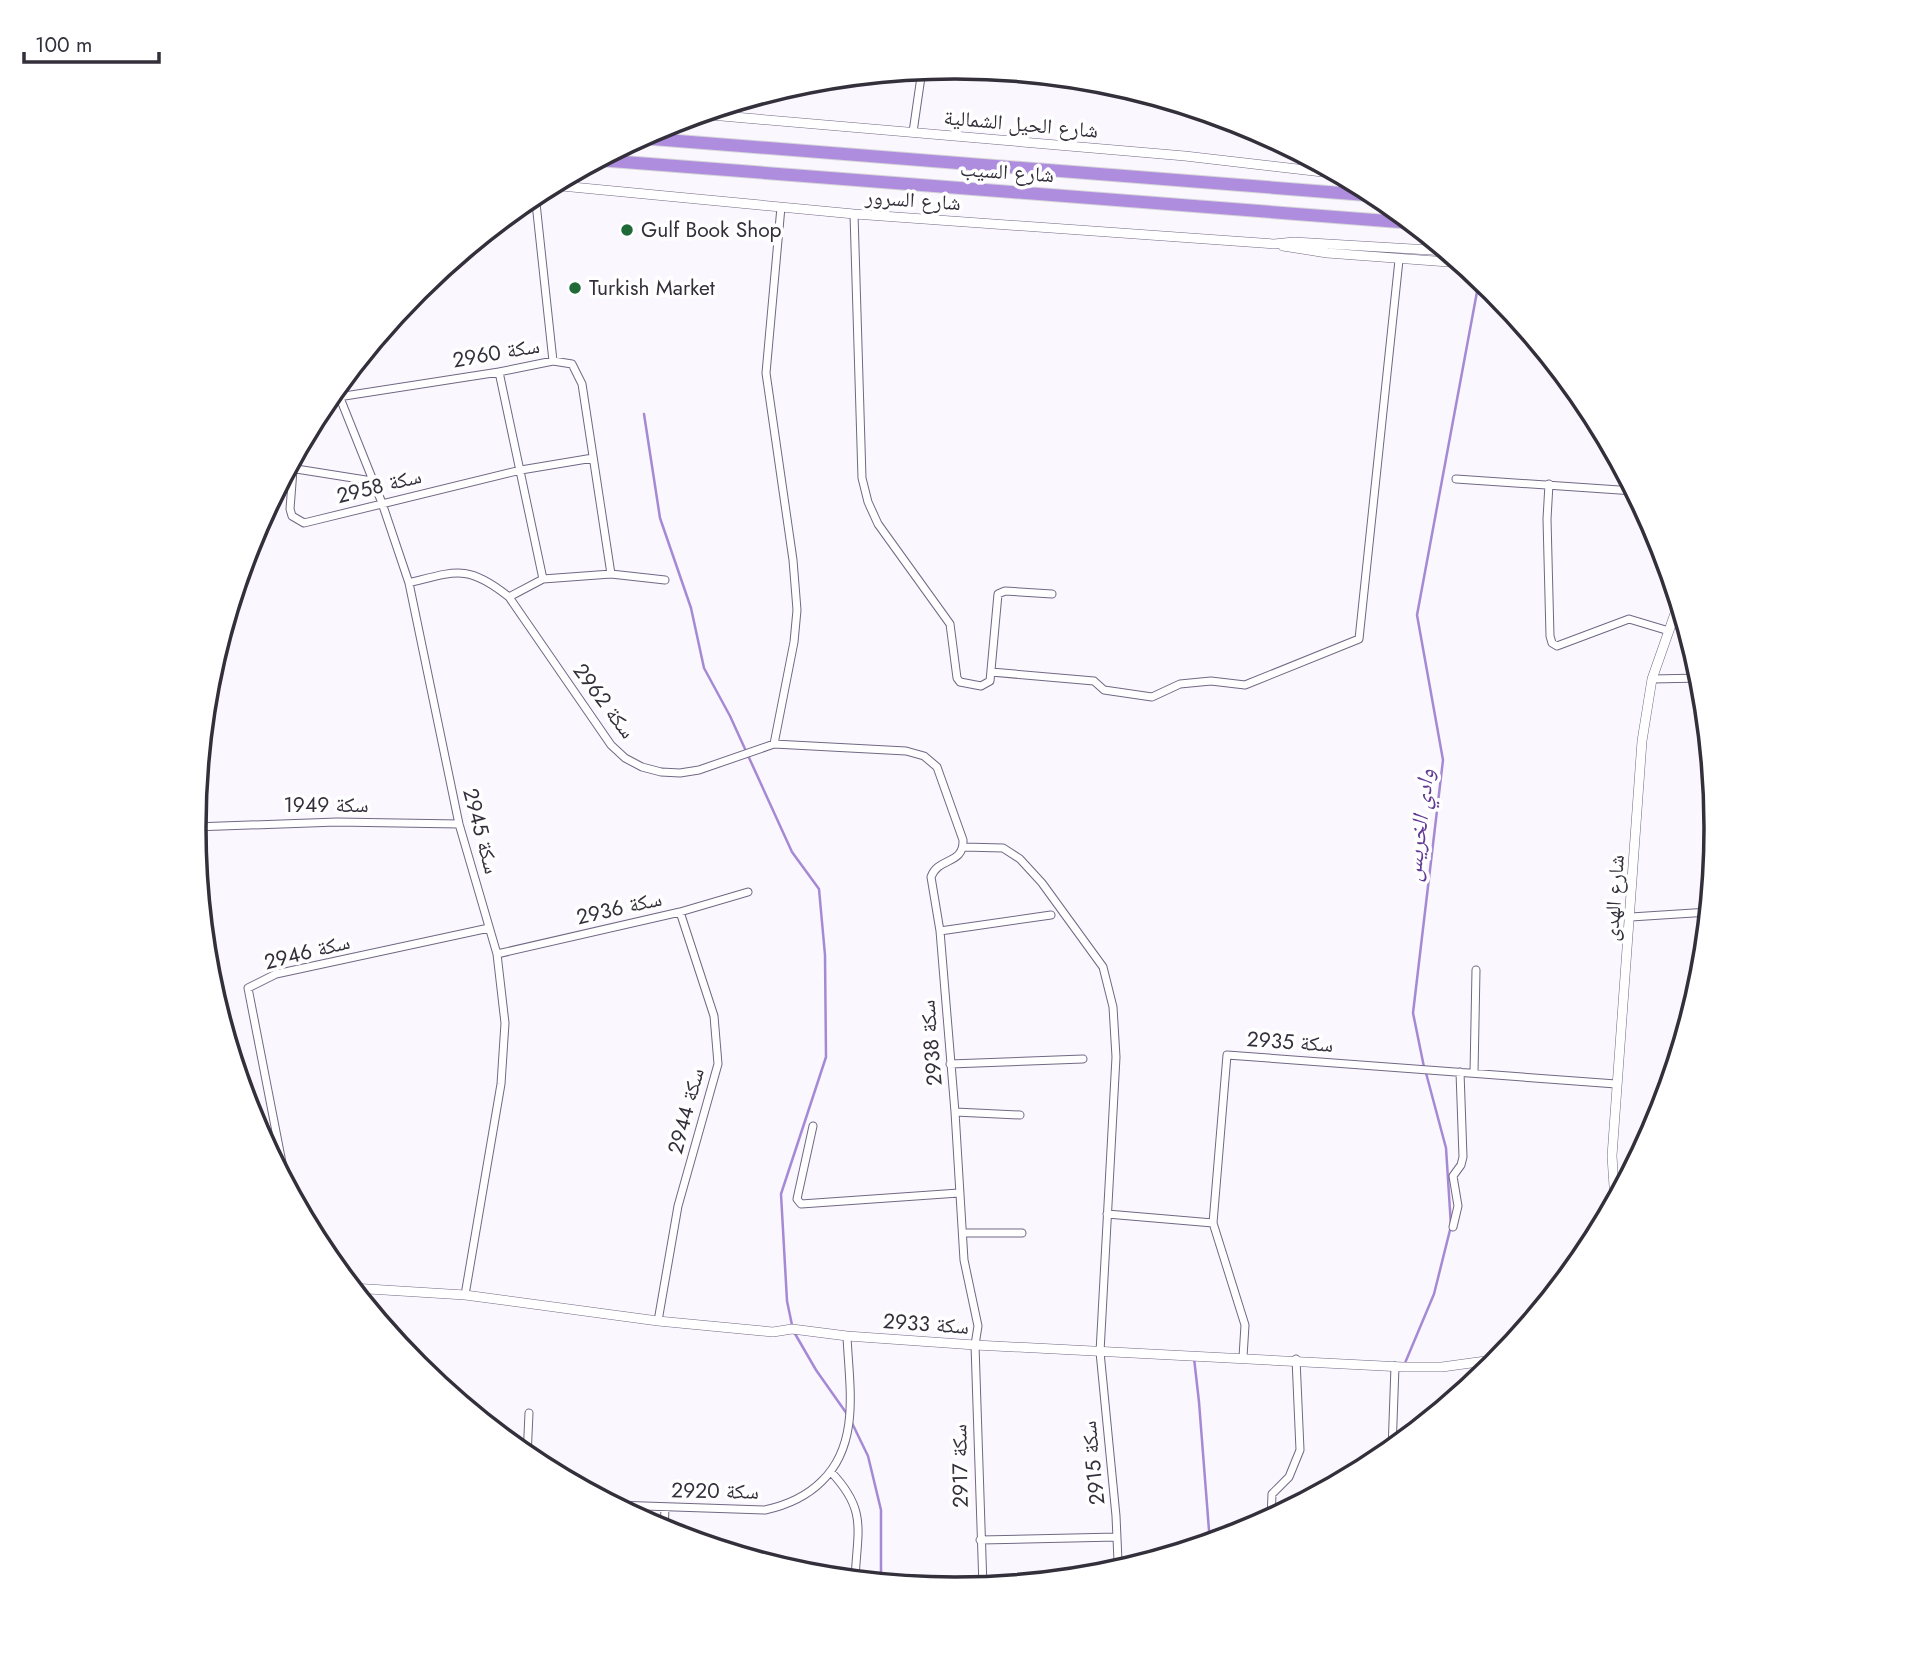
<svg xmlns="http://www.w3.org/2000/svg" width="1911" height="1656" font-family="Jost,'Noto Naskh Arabic',sans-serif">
  <rect width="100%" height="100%" fill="#faf7fe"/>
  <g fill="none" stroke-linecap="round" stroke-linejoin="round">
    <path stroke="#a589d4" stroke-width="2.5" d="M644,414L660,518L691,608L704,668L730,716L792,852L819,889L825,955L826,1057L781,1194L787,1301L792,1325
      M1424,1067L1413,1013L1443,760L1417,615L1479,281
      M794,1332L816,1370L847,1414
      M1194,1358L1199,1402L1210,1543
      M1405,1363L1434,1294L1451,1226L1446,1148L1426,1073
      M852,1423L868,1456L881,1510V1582"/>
    <g stroke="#716884" stroke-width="9">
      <path id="minor" d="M913,132L922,70
        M535,194L553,361
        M854,214L862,478L868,502L878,524L950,624L957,678L960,682L981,686L990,681L998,594L1005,591L1052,594
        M499,372L543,579
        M336,388L382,503L409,583L459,824L497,954L505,1023L501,1084L465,1295
        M338,397L499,372L553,361L572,364L582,384L611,574
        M290,468L372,481
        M293,470L290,509L292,516L304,523L521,470L593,458
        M1456,479L1634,491
        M1549,484L1547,519L1550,636L1552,643L1557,646L1629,619L1669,631
        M409,583C456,571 468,564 509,597L611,745L625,758L642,767L661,772L680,773L699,770L774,744L906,751L924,756L937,767L963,840C964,865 938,857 931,877L940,931L955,1112L964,1260L978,1326L975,1345L983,1587
        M509,597L543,579L611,574L665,580
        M991,672L1094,681L1104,690L1152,697L1180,684L1211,681L1245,685L1359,639L1399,260
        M1652,679L1702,678
        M774,744L794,642L797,610L793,560L766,373L781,207
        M194,827L337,822L459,824
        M963,847L1003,848L1020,859L1042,883L1103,967L1113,1007L1116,1057L1100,1352L1116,1516L1118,1561L1117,1571
        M1631,917L1709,912
        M940,931L1051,915
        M497,954L680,912L748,892
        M950,1064L1083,1059
        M1474,1073L1476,970
        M955,1112L1020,1115
        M813,1126L797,1199L801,1204L959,1193
        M286,1183L248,988L276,974L489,928
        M1107,1214L1213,1223
        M1453,1227L1458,1206L1453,1176L1461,1165L1463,1157L1460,1072
        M963,1233H1022
        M658,1321L678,1206L718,1064L714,1016L680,912
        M1243,1357L1245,1325L1213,1223L1227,1055L1616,1084
        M1392,1450L1395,1366
        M527,1457L529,1413
        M831,1472C868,1511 857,1530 855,1580
        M615,1505L765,1510C788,1505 806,1497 822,1481C861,1443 849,1385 847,1336
        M1271,1519L1272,1494L1289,1477L1300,1450L1296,1359
        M664,1532L665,1508
        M980,1540L1117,1537
        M1118,1561L1145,1563"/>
    </g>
    <g stroke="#716884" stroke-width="10">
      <path id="tertiary" d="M699,114L1185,156L1340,174
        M551,185L854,214L1274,244L1294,242L1447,251
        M1283,246L1327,253L1462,263
        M1615,1202L1612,1156L1642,741L1652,679L1679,602
        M352,1288L465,1295L658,1321L773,1332L792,1329L847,1336L975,1345L1403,1367H1442L1500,1359"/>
    </g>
    <g stroke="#d6d5d8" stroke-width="14">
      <path id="trunk" d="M640,138L1379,196
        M598,160L1413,223"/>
    </g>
    <use href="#minor" stroke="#fff" stroke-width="7"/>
    <use href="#tertiary" stroke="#fff" stroke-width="9"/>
    <use href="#trunk" stroke="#ae8cde" stroke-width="12"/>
  </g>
  <g fill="#206a38" stroke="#fff" stroke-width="2.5">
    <circle cx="627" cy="230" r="7"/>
    <circle cx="575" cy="288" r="7"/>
  </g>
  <g text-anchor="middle" stroke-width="7" stroke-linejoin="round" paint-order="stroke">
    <g font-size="21" fill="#332f3b" stroke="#fff">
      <text transform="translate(1021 124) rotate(5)" y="7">شارع الحيل الشمالية</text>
      <text transform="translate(1007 172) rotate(4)" y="7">شارع السيب</text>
      <text transform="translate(913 200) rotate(4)" y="7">شارع السرور</text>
      <text transform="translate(496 353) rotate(-10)" y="7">سكة 2960</text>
      <text transform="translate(379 486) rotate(-14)" y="7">سكة 2958</text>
      <text transform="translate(604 701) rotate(53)" y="7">سكة 2962</text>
      <text x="326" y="812">سكة 1949</text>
      <text transform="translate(481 831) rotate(75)" y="7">سكة 2945</text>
      <text transform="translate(1614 898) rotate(-86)" y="7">شارع الهدى</text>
      <text transform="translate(619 908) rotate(-13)" y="7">سكة 2936</text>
      <text transform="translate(307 952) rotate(-14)" y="7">سكة 2946</text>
      <text transform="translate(1290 1042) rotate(4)" y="7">سكة 2935</text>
      <text transform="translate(931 1043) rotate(-95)" y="7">سكة 2938</text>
      <text transform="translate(686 1111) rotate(-75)" y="7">سكة 2944</text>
      <text transform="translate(926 1324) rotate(4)" y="7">سكة 2933</text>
      <text transform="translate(1093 1463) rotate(-96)" y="7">سكة 2915</text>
      <text transform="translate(960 1466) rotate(-91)" y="7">سكة 2917</text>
      <text transform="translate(715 1491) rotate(1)" y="7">سكة 2920</text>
    </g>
    <g font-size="21" fill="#332f3b" stroke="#fff" text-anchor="start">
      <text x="641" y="237">Gulf Book Shop</text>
      <text x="589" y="295">Turkish Market</text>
    </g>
    <g font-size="23" font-style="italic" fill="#613a94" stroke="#fff">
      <text transform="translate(1419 825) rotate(-83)" y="8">وادي الخريس</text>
    </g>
  </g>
  <path d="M0 0H1911V1656H0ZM206 828a749 749 0 1 1 1498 0a749 749 0 1 1-1498 0Z" fill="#fff" fill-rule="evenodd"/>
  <path fill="none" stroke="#332f3b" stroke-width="3.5" d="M206 828a749 749 0 1 1 1498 0a749 749 0 1 1-1498 0Z"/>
  <path d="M24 52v10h135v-10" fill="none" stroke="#332f3b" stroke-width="3.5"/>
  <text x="35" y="52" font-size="21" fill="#332f3b" stroke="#ffffff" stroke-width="5" paint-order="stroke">100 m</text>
</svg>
